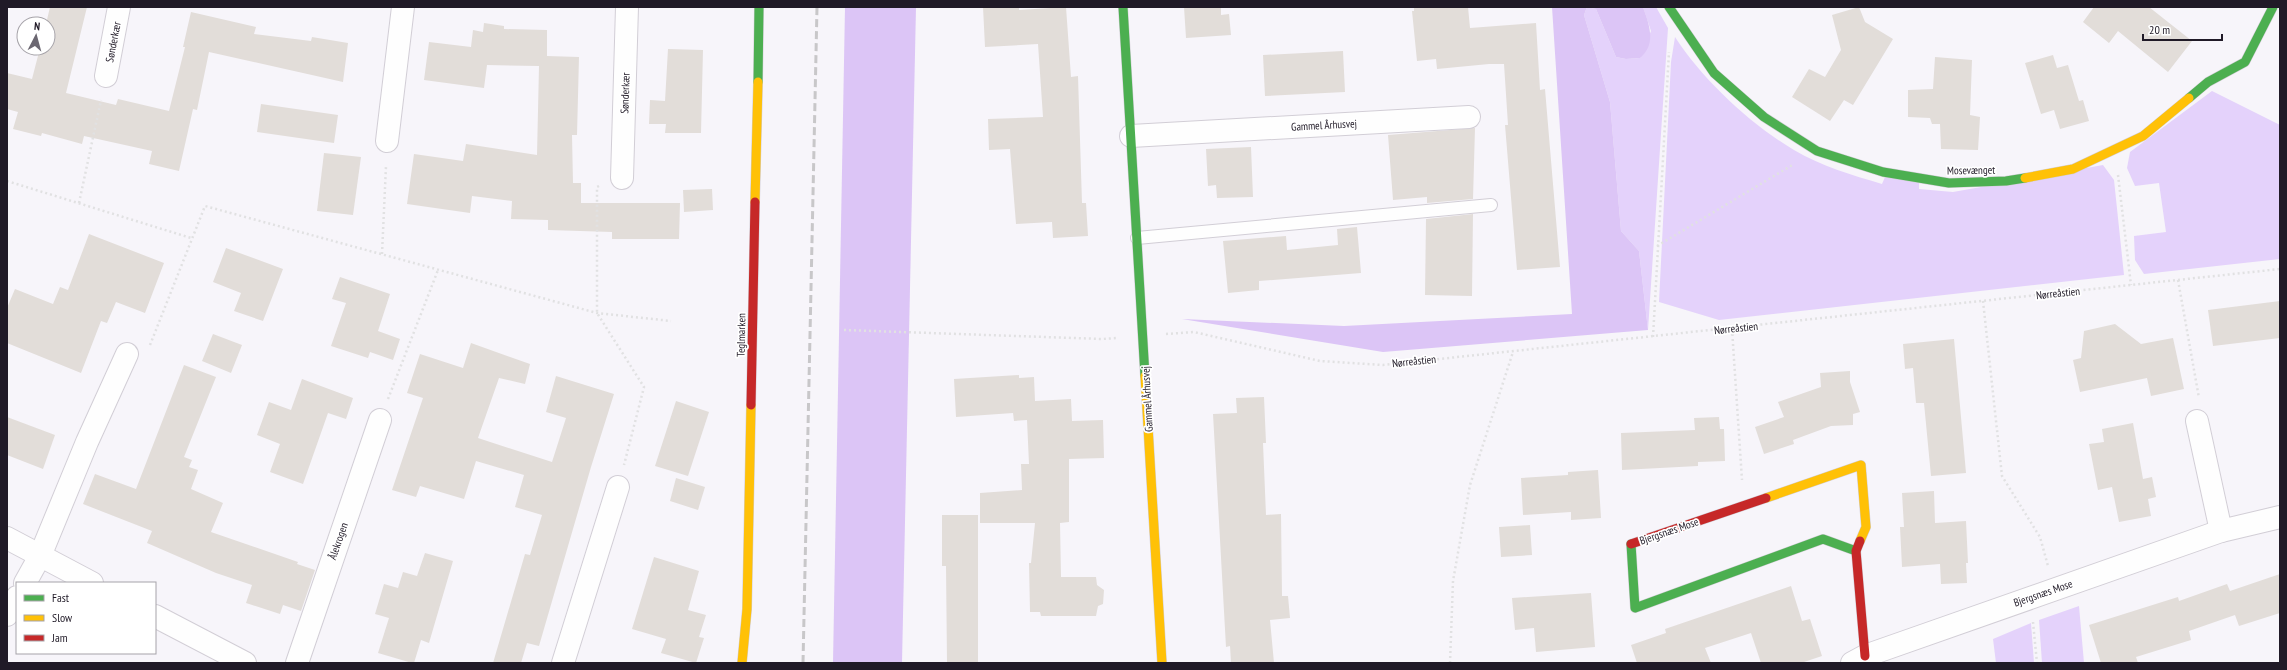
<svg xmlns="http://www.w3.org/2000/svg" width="2287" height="670" font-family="'PT Sans Narrow',sans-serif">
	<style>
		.green { fill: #e4d2fb }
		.forest { fill: #dcc5f6 }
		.building { fill: #e2ddd9 }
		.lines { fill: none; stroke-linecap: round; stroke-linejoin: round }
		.lane-casing { stroke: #d2ced6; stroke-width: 14 }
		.street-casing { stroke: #d2ced6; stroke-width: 24 }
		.fast-casing { stroke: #d2ced6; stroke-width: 10 }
		.slow-casing { stroke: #d2ced6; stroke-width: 10 }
		.jam-casing { stroke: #d2ced6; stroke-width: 10 }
		.path { stroke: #e1e1e2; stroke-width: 2.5; stroke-dasharray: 2 3; stroke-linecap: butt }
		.lane { stroke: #fefefe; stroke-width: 12 }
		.street { stroke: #fefefe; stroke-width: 22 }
		.fast { stroke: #4caf50; stroke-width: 9 }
		.slow { stroke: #ffc107; stroke-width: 9 }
		.jam { stroke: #c62828; stroke-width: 9 }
		.rail { stroke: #c8c7c9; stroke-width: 3; stroke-dasharray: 8 4; stroke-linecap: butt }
		.labels { text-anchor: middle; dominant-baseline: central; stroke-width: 3.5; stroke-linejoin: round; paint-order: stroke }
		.street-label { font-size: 11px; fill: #201a27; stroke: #fff }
	</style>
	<rect width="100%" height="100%" fill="#f7f5fa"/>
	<g class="green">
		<polygon points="1587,7 1596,9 1616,57 1626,59 1640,58 1651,31 1643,7 1656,7 1668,28 1648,330 1639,251 1621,231 1610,102 1584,15"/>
		<path d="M1675,37C1703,80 1750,124 1794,150C1821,166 1852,175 1882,184L1885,177L1919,182V189L1953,192L2103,165L2114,180L2124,275L1719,320L1659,302L1671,62Z"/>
		<polygon points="2212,91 2280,125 2280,259 2144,274 2135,260 2134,236 2166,232 2159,183 2135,186 2127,168 2130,152"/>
		<polygon points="2079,606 2084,663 2042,663 2039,620"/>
		<polygon points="2031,623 2034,663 1996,663 1993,639"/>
	</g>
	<g class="forest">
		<polygon points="845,7 916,7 902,663 833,663"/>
		<path d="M1552,7H1643C1649,24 1657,44 1640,58L1626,59L1616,57L1596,9L1587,7L1584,15L1610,102L1621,231L1639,251L1648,330L1383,352L1182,319L1344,326L1572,314Z"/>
	</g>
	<g class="building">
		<polygon points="50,7 87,7 66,93 116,105 118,99 169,111 185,47 183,47 191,12 256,27 254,34 311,41 312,37 348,43 343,82 209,52 197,110 193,109 179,171 149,164 152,151 84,136 82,144 42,133 41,136 13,129 18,112 7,109 7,73 32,79 40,48 48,48 48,24 46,24"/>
		<polygon points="983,7 1019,7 1019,10 1066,7 1071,77 1078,76 1082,203 1086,203 1088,236 1053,238 1052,222 1016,224 1010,149 989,150 988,119 1043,117 1038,44 985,47"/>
		<polygon points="1184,7 1221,7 1221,15 1229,14 1231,35 1186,38"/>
		<polygon points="1414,7 1468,7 1470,28 1536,23 1540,90 1545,89 1560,267 1517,270 1505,125 1508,125 1504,64 1489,64 1437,69 1436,59 1417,61 1412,11 1414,11"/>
		<polygon points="1859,7 1865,22 1893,39 1853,105 1844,100 1830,121 1792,97 1809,69 1825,77 1841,50 1832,15"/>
		<polygon points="2094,7 2149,7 2192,41 2168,72 2118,31 2109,43 2083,22"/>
		<polygon points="484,23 504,26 504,29 547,30 547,56 579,57 577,135 572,135 573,183 581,183 581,203 680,203 679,239 612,239 612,232 548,230 548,220 511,219 512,201 472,196 470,213 407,204 414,154 463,161 466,144 537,155 539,66 487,65 484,88 424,80 429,42 471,47 473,30 483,32"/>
		<polygon points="668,49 703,50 701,133 665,133 666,124 649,124 650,100 665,101"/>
		<polygon points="1343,51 1345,92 1265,96 1263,55"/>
		<polygon points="2053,55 2057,68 2068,65 2079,101 2083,100 2089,121 2060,129 2054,110 2041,114 2025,63"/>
		<polygon points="1935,57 1972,60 1970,115 1980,117 1978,150 1941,149 1940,124 1932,124 1930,118 1908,117 1908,90 1933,89"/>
		<polygon points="261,104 338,115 334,143 257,132"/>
		<polygon points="1475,128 1473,199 1427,203 1427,197 1393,200 1388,135"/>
		<polygon points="1251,147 1253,197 1217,198 1216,185 1208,186 1206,149"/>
		<polygon points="324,153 361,157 353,215 317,211"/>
		<polygon points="712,189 713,210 684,212 683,190"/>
		<polygon points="1473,214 1472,296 1425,295 1426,219"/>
		<polygon points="1357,227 1361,273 1259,281 1259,290 1228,293 1223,241 1286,236 1287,250 1338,245 1337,229"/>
		<polygon points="89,234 164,263 145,313 116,302 107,323 101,321 81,373 7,343 7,308 15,289 53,304 60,287 68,290"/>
		<polygon points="226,248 283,269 263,321 234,311 241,293 213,282"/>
		<polygon points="340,277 390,294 378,331 400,339 393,360 370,352 368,358 331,346 346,303 332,299"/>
		<polygon points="2280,301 2280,338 2213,346 2208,310"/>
		<polygon points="2115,324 2141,344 2173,338 2184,389 2151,396 2147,378 2080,392 2073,360 2081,358 2084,331"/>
		<polygon points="213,334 242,345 231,373 202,361"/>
		<polygon points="1954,339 1966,473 1931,476 1924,403 1916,403 1913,368 1905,369 1903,344"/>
		<polygon points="471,343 530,364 525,384 499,378 478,438 552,462 566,418 546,412 556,376 614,394 591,467 539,646 527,643 521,663 493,663 525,554 530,555 542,515 515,507 524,475 476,461 464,499 420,486 416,497 392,490 423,398 407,393 420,354 463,368"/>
		<polygon points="184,365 216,377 184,457 192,460 189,467 198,470 191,489 223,503 211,532 298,562 297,564 315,570 301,611 283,605 280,614 246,603 252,585 216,573 147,543 152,531 83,504 95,474 136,489"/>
		<polygon points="1850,371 1850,382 1860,412 1853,414 1853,425 1831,426 1793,440 1794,444 1764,454 1755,427 1784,417 1778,402 1821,387 1820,373"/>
		<polygon points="1019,375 1019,378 1034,377 1035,401 1071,399 1072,421 1103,420 1104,458 1069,459 1069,522 1060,523 1061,577 1096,577 1097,585 1104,590 1103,604 1098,606 1096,616 1041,616 1040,612 1030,612 1029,563 1031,563 1035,523 980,523 980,493 1022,490 1021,464 1029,464 1027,420 1014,421 1013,413 956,417 954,379"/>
		<polygon points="302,379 353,398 346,419 328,413 303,484 270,472 280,444 257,435 269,402 291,410"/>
		<polygon points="1264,397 1266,443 1263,443 1266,515 1281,514 1282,596 1288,596 1290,618 1270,620 1274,663 1231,663 1230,646 1226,647 1213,414 1237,413 1236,398"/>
		<polygon points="676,401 709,412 688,476 655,466"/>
		<polygon points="7,417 55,435 43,469 7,455"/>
		<polygon points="1719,417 1720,429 1724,429 1725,461 1698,462 1698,466 1622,470 1621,433 1695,430 1694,418"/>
		<polygon points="2133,423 2143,479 2152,477 2156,497 2148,499 2151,516 2119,522 2112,487 2098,490 2089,444 2104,442 2102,429"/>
		<polygon points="1598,470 1601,518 1571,520 1571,512 1523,515 1521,478 1568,475 1568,472"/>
		<polygon points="676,478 705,487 698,510 670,501"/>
		<polygon points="1934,491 1935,523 1966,521 1968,563 1966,563 1967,583 1941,584 1940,564 1902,567 1900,527 1904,527 1902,493"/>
		<polygon points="942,515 978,515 978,663 947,663 946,566 942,566"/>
		<polygon points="1530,525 1532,555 1501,557 1499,527"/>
		<polygon points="425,553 453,561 429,643 421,640 414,663 412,663 378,653 389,618 375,614 384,584 398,588 403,572 417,576"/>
		<polygon points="654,557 699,571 688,610 706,615 699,637 704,638 696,663 661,653 666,639 632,629"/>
		<polygon points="2280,574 2280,613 2239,626 2235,615 2189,631 2191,640 2136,657 2138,663 2101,663 2089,625 2178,597 2179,601 2227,584 2230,591"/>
		<polygon points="1791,586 1802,621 1810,619 1822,656 1801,663 1761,663 1751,633 1705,648 1711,663 1637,663 1631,645 1666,633 1665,629"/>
		<polygon points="1591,593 1595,647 1536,652 1534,628 1515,630 1512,598"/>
	</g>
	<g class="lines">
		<g class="lane-casing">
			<polyline id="lane" points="1137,238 1491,205"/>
		</g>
		<g class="street-casing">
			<g id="street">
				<polyline points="106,76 119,7"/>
				<polyline points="1131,136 1469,117"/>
				<polyline points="387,141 403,7"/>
				<polyline points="622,178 627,7"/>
				<polyline points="2197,421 2221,531"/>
				<polyline points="7,538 92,583"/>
				<polyline points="25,583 40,556 87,442 127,354"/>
				<polyline points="7,615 17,597"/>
				<polyline points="155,616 245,663"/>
				<polyline points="297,663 380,420"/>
				<polyline points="563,663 618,487"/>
				<polyline points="1852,663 1865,656 2221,531 2280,517"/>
			</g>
		</g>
		<g class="fast-casing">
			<g id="fast">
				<polyline points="1123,7 1145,376"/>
				<polyline points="1669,7 1714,73 1764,117 1817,151 1883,172 1949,183 2006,181 2025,178"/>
				<polyline points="758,82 759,7"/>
				<polyline points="2189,98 2208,82 2245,62 2273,7"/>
				<polyline points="1631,544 1635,608 1823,539 1856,551"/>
			</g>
		</g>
		<g class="slow-casing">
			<g id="slow">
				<polyline points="2025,178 2073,169 2143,136 2189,98"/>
				<polyline points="755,202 758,82"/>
				<polyline points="1145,376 1162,663"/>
				<polyline points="1766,498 1861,465 1866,527 1860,541"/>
				<polyline points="742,663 747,609 751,405"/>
			</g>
		</g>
		<g class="jam-casing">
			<g id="jam">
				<polyline points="751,405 755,202"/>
				<polyline points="1860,541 1856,551 1865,656"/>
				<polyline points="1631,544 1766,498"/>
			</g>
		</g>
		<g class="path">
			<polyline points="2118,175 2131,285"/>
			<polyline points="7,181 191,238"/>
			<polyline points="599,186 597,187 597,313 644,387 624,465"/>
			<polyline points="79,203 101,100"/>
			<polyline points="1657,246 1794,164"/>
			<polyline points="382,254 386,166"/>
			<polyline points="2178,280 2199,398"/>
			<polyline points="1983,301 2002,476 2040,537 2048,566"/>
			<polyline points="1732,329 1742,480"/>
			<polyline points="844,330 1102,339 1117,338"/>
			<polyline points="1166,334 1194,332 1320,361 1383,365 2280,269"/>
			<polyline points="1653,337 1669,52"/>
			<polyline points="150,345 205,206 597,313 671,321"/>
			<polyline points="388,399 438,270"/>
			<polyline points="2033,622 2037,663"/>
			<polyline points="1450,663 1453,581 1470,485 1513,352"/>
		</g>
		<use href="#lane" class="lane"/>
		<use href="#street" class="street"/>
		<use href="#fast" class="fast"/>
		<use href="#slow" class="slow"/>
		<use href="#jam" class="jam"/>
		<polyline class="rail" points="803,663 817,7"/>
	</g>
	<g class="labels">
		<g class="street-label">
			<text transform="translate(113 42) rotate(-79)">Sønderkær</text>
			<text transform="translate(625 93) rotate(-88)">Sønderkær</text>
			<text transform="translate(1324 125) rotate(-3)">Gammel Århusvej</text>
			<text transform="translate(1971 170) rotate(-1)">Mosevænget</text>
			<text transform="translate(2058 293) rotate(-6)">Nørreåstien</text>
			<text transform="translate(1736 328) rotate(-6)">Nørreåstien</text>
			<text transform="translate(741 335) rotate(-89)">Teglmarken</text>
			<text transform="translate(1414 361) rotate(-6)">Nørreåstien</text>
			<text transform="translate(1147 399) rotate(-93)">Gammel Århusvej</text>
			<text transform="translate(1669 531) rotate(-19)">Bjergsnæs Mose</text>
			<text transform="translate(338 541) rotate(-71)">Ålekrogen</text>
			<text transform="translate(2043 593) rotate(-19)">Bjergsnæs Mose</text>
		</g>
	</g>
	<rect width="2287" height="670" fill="none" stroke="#201a27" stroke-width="16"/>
	<rect x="16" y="582" width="140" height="72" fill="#ffffff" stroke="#a6a3a9"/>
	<rect x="24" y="595" width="20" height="6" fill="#4caf50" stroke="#a6a3a9"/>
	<text x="52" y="602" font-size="12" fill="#201a27">Fast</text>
	<rect x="24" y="615" width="20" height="6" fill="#ffc107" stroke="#a6a3a9"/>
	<text x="52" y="622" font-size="12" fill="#201a27">Slow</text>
	<rect x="24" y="635" width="20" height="6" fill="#c62828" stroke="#a6a3a9"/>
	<text x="52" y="642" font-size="12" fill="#201a27">Jam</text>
	<g transform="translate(36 36) rotate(6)"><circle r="19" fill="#ffffff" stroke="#a6a3a9"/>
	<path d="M0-3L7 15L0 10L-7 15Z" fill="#6b6771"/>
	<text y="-6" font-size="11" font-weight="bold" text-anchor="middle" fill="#201a27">N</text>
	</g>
	<path d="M2143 34v6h79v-6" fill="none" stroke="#201a27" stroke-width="2"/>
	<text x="2149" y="34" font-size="12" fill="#201a27" stroke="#ffffff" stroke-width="3" paint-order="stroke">20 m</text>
</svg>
